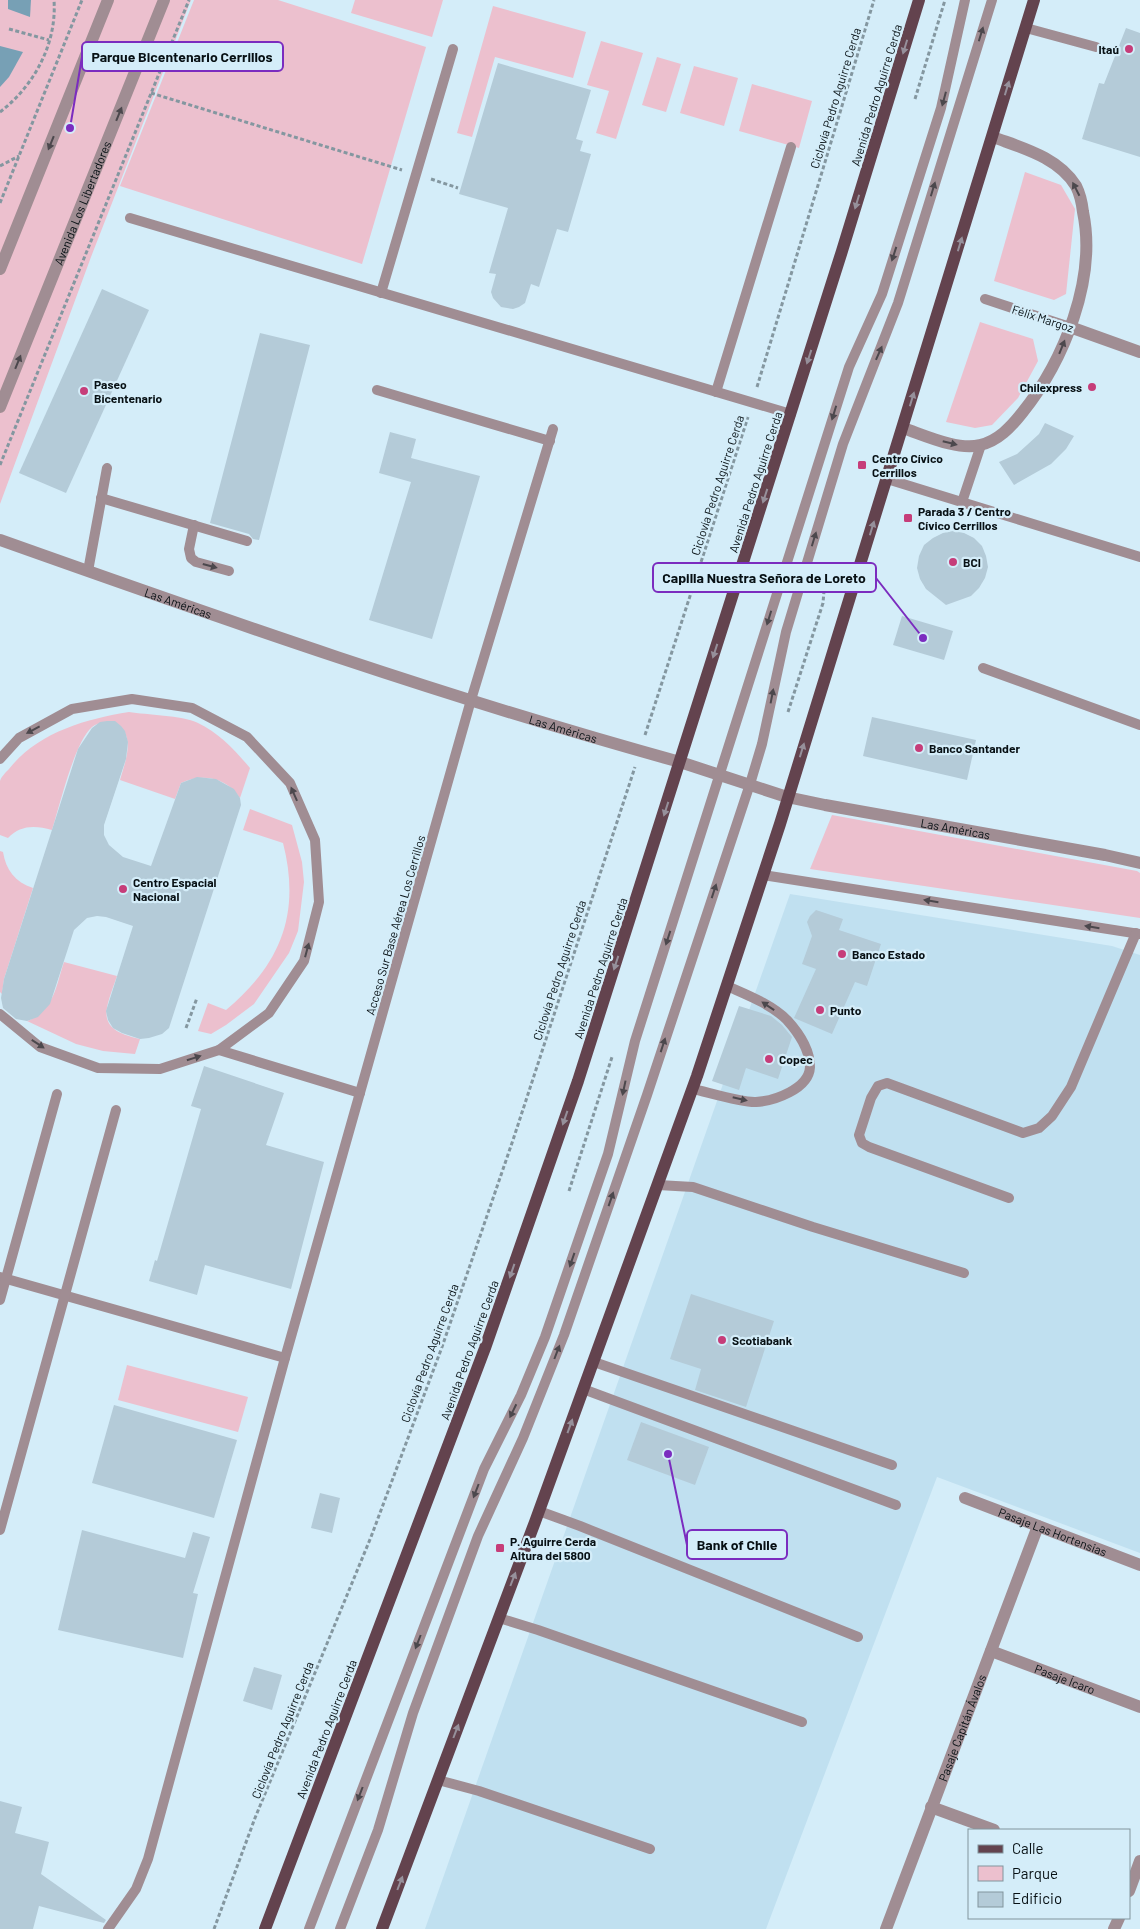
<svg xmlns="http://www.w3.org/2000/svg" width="1140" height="1929" font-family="Barlow,sans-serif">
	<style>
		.built { fill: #c0e0f0 }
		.green { fill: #ecc0ce }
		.water { fill: #77a0b5 }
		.building { fill: #b4cbd8 }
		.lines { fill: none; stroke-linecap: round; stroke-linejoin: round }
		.path { stroke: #8497a0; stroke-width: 3; stroke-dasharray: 4 2.5; stroke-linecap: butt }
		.service { stroke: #a08d93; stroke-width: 10 }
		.minor { stroke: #a08d93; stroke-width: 12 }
		.tertiary { stroke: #a08d93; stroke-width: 12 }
		.primary { stroke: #63434e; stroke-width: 12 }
		.oneway { fill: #4c484d }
		.oneway2 { fill: #96909b }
		.poi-dot { fill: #c63d79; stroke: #d4edf9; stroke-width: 2 }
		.labels { text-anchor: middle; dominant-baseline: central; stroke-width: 4.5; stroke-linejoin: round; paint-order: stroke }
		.poi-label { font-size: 12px; font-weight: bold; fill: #071014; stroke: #d4edf9; text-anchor: start }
		.street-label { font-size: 12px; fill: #071014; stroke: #d4edf9 }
		.leader { fill: none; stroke: #7b2cbf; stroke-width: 2 }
		.callout-dot { fill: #7b2cbf; stroke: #d4edf9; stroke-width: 2 }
		.callout { fill: #d4edf9; stroke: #7b2cbf; stroke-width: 2 }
		.callout-label { font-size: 14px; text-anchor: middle; font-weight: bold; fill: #071014 }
	</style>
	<rect width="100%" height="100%" fill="#d4edf9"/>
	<polygon class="built" points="790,894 1112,946 1140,955 1140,1553 937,1477 766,1929 425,1929"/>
	<g class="green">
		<polygon points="0,0 191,0 91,257 0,504"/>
		<polygon points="194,0 278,0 426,47 362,264 120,186"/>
		<polygon points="355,0 443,0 432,37 351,13"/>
		<polygon points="493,6 586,32 573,78 495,57 472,137 457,133"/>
		<polygon points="601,41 643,53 616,139 596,133 609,91 587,85"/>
		<polygon points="657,57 681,64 666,112 642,105"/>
		<polygon points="694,66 738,78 724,126 680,113"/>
		<polygon points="752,84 812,101 799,148 739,131"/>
		<polygon points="1025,172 1061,185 1075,209 1066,294 1054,300 994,281"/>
		<polygon points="980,322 1033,339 1038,361 1018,398 992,425 975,428 946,422"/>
		<path d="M129,712C147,715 181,715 198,723C219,733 235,750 250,768L240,798C226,777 202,773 181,783L175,799L120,780C126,759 136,736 115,722C106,722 99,722 92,727C74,743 60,805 52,830C35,825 20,825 8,838L0,835C0,821 0,793 0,781C1,777 6,772 9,769C37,733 85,719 129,712Z"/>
		<path d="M250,809L292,825L302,862L304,882L298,931L289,953L254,1004L226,1025L211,1034L198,1031L208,1003L226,1010C281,964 301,913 283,843L243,830Z"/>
		<polygon points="832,815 1137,871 1140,873 1140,918 810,869"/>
		<path d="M0,851L3,852C6,870 15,882 33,888L4,979L2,994L0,992Z"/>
		<path d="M64,962L117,976C105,1011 94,1029 140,1039L135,1054L103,1051L76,1044L27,1021C54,1011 56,986 64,962Z"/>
		<polygon points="127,1365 248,1397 238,1432 118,1400"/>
	</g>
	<g class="water">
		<polygon points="8,0 31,0 30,17 8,9"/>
		<polygon points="0,46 23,52 9,77 0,87"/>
	</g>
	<g class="building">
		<polygon points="1126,28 1140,33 1140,157 1082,139 1099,83 1104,84"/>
		<polygon points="498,63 591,90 576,139 583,141 580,151 591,154 568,232 557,229 539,287 531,284 525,303 519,307 513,309 501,307 493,298 491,292 496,274 489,273 508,208 459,194"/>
		<polygon points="102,289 149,310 66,493 19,473"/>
		<polygon points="260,333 310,345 259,540 253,539 249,534 210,523"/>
		<polygon points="1045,423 1074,436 1066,449 1051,464 1014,485 999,462 1017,454 1027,445 1039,434"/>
		<polygon points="390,432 416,439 411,458 480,476 432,639 369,620 411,482 379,473"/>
		<polygon points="953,531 964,533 974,538 982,546 986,556 988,567 985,578 979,588 971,596 946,605 926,589 920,579 917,568 919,556 924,545 933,538 943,533"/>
		<polygon points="902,616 953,631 944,660 893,645"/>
		<polygon points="872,717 976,740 967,780 863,756"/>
		<polygon points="107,721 115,721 121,726 125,731 128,742 126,759 104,825 104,835 109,845 123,857 151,866 181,783 197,777 216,779 234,789 240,798 241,805 169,1028 162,1034 149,1038 140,1039 122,1033 113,1028 108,1020 106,1011 133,926 106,917 97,916 87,918 74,930 50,1004 38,1017 27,1021 16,1019 3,1008 1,998 4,979 78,749 92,728 100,722"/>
		<polygon points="816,910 843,919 839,930 881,944 867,986 855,982 832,1034 794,1018 816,969 802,964 812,936 807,922 810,916"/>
		<polygon points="739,1006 771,1016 782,1025 792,1037 778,1079 746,1068 739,1090 712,1081"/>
		<polygon points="204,1066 284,1093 266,1145 324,1162 291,1289 205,1265 197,1295 149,1281 155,1260 157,1261 201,1109 191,1106"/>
		<polygon points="691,1294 774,1321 746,1407 695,1390 701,1369 670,1359"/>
		<polygon points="114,1405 237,1440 214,1518 92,1483"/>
		<polygon points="641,1422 709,1447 695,1485 627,1460"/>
		<polygon points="320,1493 340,1498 332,1533 311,1528"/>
		<polygon points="82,1530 185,1558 193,1532 210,1537 193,1593 198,1594 183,1658 58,1630"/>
		<polygon points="254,1667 282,1675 272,1710 243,1701"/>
		<polygon points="0,1801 22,1807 15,1833 49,1842 41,1874 106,1920 104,1923 39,1906 33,1929 0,1929"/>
	</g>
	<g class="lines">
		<g class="path">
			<polyline points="9,29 49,40"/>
			<polyline points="151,93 402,170"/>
			<polyline points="915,99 945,0"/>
			<path d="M0,112C34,86 57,44 54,0"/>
			<polyline points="0,166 19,156"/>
			<polyline points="431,179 458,188"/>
			<polyline points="0,203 82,0"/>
			<polyline points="757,387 874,0"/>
			<polyline points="0,465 189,0"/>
			<polyline points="788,712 823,603 824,591"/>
			<polyline points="645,735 748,417"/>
			<polyline points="186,1028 197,998"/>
			<polyline points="569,1191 612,1057"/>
			<polyline points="214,1929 255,1818 371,1537 442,1347 513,1140 635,767"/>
		</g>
		<g class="service">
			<polyline points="1026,28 1096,47"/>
			<polyline points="130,218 791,414"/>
			<polyline points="381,293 453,49"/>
			<polyline points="985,299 1070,327"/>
			<polyline points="377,390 550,441"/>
			<polyline points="716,392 791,147"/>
			<polyline points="887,479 1140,557"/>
			<polyline points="101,498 247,541"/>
			<polyline points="962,502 981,445"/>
			<polyline points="194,525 189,549 191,558 196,562 229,571"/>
			<polyline points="88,571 107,468"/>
			<polyline points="983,668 1140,725"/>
			<polyline points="0,759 19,738 72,709 132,699 192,708 247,737 290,783 315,840 319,902 304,961 269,1013 219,1050 160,1069 98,1068 40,1047 0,1014"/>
			<polyline points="763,875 1140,934"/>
			<polyline points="219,1050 360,1093"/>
			<path d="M693,1089C707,1092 743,1103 756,1102C774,1101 809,1089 810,1067C810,1050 798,1032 787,1020C771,1004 747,995 727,986"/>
			<polyline points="658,1185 693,1187 813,1227 964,1273"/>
			<polyline points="1009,1198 869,1147 862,1143 859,1135 871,1098 878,1086 887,1083 1023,1133 1039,1128 1052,1116 1071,1087 1136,933"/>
			<polyline points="0,1277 285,1358"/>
			<polyline points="0,1300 57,1094"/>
			<polyline points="594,1362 892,1465"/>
			<polyline points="583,1389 896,1505"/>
			<polyline points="539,1511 580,1526 858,1637"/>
			<polyline points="0,1530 116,1110"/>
			<polyline points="499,1618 538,1630 802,1722"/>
			<polyline points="438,1780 479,1791 650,1849"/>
			<polyline points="108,1929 136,1889 148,1859 285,1358 471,700 553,429"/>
			<polyline points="309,1929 484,1469 521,1395 545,1337 608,1154 635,1041 849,367 882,294 941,108 965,0"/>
			<polyline points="340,1929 378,1830 413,1713 478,1536 523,1438 564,1335 647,1095 750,784 762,744 786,632 843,444 898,303 992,0"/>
		</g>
		<g class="minor">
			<polyline points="0,269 108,0"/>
			<polyline points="1070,327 1140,352"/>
			<path id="s1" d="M0,407L164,0"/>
			<path d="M903,428C924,435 958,451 980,445C998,441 1011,427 1022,413C1064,361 1097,279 1083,212C1082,203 1080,194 1076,186C1058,157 1022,148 993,137"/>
			<path id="s2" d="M0,540C225,620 450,699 680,762"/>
			<path id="s3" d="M965,1498L1140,1565"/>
			<path id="s4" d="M991,1651L1140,1707"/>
			<polyline points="931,1807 994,1830"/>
			<polyline points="1129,1891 1140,1861"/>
			<path id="s5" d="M886,1929L1038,1526"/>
			<polyline points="1114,1929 1119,1918"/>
		</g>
		<path class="tertiary" id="s6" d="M680,762L787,797L825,805L1105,855L1140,863"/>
		<g class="primary">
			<polyline points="265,1929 485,1348 578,1081 842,251 919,0"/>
			<polyline points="382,1929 535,1522 697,1076 780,824 1034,0"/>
		</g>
	</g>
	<defs><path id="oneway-solid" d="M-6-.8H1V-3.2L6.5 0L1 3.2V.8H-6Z" transform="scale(1.25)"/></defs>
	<g class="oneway">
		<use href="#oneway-solid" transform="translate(981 34) rotate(-73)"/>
		<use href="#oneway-solid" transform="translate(944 99) rotate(105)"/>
		<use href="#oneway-solid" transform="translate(119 114) rotate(-68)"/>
		<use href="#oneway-solid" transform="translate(51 143) rotate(112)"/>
		<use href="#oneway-solid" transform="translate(933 189) rotate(-73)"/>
		<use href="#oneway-solid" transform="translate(1076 189) rotate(-117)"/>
		<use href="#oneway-solid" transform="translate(894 254) rotate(108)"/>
		<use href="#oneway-solid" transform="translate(1062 347) rotate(-68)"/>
		<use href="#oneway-solid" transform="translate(879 353) rotate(-66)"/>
		<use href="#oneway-solid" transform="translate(18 362) rotate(-68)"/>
		<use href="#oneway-solid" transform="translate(834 413) rotate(107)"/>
		<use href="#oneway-solid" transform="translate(950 443) rotate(14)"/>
		<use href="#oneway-solid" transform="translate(814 539) rotate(-73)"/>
		<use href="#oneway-solid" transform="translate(210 566) rotate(15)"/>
		<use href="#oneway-solid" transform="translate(769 618) rotate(107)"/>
		<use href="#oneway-solid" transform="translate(772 696) rotate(-79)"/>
		<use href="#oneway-solid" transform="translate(33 730) rotate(152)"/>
		<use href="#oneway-solid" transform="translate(294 794) rotate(-114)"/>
		<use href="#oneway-solid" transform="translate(714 891) rotate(-72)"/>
		<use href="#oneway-solid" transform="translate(931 901) rotate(-171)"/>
		<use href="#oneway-solid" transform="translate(1092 927) rotate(-171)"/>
		<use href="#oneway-solid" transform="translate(668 938) rotate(108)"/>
		<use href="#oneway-solid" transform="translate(307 950) rotate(-75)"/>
		<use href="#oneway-solid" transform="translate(768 1006) rotate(-146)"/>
		<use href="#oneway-solid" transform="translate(38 1044) rotate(33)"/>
		<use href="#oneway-solid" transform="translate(663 1045) rotate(-72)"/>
		<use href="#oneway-solid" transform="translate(194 1058) rotate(-18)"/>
		<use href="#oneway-solid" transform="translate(624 1088) rotate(102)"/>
		<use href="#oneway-solid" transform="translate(740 1099) rotate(13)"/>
		<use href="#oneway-solid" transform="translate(611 1199) rotate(-71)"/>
		<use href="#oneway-solid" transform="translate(572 1260) rotate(109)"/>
		<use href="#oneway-solid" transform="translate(557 1352) rotate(-69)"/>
		<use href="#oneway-solid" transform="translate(513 1411) rotate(116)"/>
		<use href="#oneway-solid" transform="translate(476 1491) rotate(111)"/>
		<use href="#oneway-solid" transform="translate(418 1642) rotate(111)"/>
		<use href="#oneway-solid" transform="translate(360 1794) rotate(111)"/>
	</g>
	<g class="oneway2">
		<use href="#oneway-solid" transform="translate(905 47) rotate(107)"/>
		<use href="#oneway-solid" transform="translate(1007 88) rotate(-73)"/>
		<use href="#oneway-solid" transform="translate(857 202) rotate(107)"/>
		<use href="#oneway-solid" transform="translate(960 244) rotate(-73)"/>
		<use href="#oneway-solid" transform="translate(809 357) rotate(108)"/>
		<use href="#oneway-solid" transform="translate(912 399) rotate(-73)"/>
		<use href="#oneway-solid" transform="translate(765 496) rotate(108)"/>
		<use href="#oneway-solid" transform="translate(872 528) rotate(-73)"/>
		<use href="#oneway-solid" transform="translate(715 651) rotate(108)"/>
		<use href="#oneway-solid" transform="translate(802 750) rotate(-73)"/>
		<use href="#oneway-solid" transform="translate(666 809) rotate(108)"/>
		<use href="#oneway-solid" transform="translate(616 963) rotate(108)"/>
		<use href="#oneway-solid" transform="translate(565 1118) rotate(109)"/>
		<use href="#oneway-solid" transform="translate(512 1271) rotate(109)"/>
		<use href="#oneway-solid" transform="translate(570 1426) rotate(-70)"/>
		<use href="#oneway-solid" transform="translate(513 1579) rotate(-69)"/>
		<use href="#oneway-solid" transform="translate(456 1731) rotate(-69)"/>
		<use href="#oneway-solid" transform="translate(400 1883) rotate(-69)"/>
	</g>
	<g class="poi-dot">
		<circle cx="1129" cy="49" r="5"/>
		<circle cx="1092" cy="387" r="5"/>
		<circle cx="84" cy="391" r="5"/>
		<rect x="857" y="460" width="10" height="10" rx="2.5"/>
		<rect x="903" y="513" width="10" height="10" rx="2.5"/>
		<circle cx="953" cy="562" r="5"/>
		<circle cx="919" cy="748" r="5"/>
		<circle cx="123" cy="889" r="5"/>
		<circle cx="842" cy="954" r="5"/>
		<circle cx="820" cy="1010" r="5"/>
		<circle cx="769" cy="1059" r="5"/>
		<circle cx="722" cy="1340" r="5"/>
		<rect x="495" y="1543" width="10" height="10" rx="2.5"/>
	</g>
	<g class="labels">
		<g class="poi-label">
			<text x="1119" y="49" text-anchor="end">Itaú</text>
			<text x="94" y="384">Paseo<tspan x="94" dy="14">Bicentenario</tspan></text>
			<text x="1082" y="387" text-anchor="end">Chilexpress</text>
			<text x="872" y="458">Centro Cívico<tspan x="872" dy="14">Cerrillos</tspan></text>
			<text x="918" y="511">Parada 3 / Centro<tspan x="918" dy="14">Cívico Cerrillos</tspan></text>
			<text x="963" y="562">BCI</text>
			<text x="929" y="748">Banco Santander</text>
			<text x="133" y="882">Centro Espacial<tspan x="133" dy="14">Nacional</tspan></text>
			<text x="852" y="954">Banco Estado</text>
			<text x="830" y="1010">Punto</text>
			<text x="779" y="1059">Copec</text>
			<text x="732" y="1340">Scotiabank</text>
			<text x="510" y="1541">P. Aguirre Cerda<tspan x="510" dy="14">Altura del 5800</tspan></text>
		</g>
		<g class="street-label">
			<text transform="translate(876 95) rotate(-73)">Avenida Pedro Aguirre Cerda</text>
			<text transform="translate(835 98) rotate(-73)">Ciclovía Pedro Aguirre Cerda</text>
			<text stroke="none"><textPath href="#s1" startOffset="220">Avenida Los Libertadores</textPath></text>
			<text transform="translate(1043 318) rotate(18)">Félix Margoz</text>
			<text transform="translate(755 482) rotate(-72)">Avenida Pedro Aguirre Cerda</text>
			<text transform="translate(717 485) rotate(-72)">Ciclovía Pedro Aguirre Cerda</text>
			<text stroke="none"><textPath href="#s2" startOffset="189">Las Américas</textPath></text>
			<text stroke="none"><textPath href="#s2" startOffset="594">Las Américas</textPath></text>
			<text stroke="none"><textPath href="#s6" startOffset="284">Las Américas</textPath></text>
			<text transform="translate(395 925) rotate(-74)">Acceso Sur Base Aérea Los Cerrillos</text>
			<text transform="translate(600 968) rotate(-72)">Avenida Pedro Aguirre Cerda</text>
			<text transform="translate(559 970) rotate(-72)">Ciclovía Pedro Aguirre Cerda</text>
			<text transform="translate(469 1350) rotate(-70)">Avenida Pedro Aguirre Cerda</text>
			<text transform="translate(429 1353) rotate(-70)">Ciclovía Pedro Aguirre Cerda</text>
			<text stroke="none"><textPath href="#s3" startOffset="94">Pasaje Las Hortensias</textPath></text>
			<text stroke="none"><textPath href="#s4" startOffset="79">Pasaje Ícaro</textPath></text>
			<text stroke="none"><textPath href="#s5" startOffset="215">Pasaje Capitán Ávalos</textPath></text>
			<text transform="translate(326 1729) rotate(-69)">Avenida Pedro Aguirre Cerda</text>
			<text transform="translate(282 1730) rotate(-68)">Ciclovía Pedro Aguirre Cerda</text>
		</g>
	</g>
	<path class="leader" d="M70 128L82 57M923 638L876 578M668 1454L687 1545"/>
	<g class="callout-dot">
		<circle cx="70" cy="128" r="5"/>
		<circle cx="923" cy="638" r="5"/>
		<circle cx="668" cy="1454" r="5"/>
	</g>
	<g class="callout">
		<rect x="82" y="42" width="201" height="29" rx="5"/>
		<rect x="653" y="563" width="223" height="29" rx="5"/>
		<rect x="687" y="1530" width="100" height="29" rx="5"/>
	</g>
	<g class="callout-label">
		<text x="182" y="62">Parque Bicentenario Cerrillos</text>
		<text x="764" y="583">Capilla Nuestra Señora de Loreto</text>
		<text x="737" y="1550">Bank of Chile</text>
	</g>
	<rect x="968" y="1829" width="162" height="90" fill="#d4edf9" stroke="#82959d"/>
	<rect x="978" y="1845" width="25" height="8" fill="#63434e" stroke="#82959d"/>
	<text x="1012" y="1854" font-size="15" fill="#071014">Calle</text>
	<rect x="978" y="1866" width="25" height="15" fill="#ecc0ce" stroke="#82959d"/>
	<text x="1012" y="1879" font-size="15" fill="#071014">Parque</text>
	<rect x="978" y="1892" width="25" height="15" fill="#b4cbd8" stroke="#82959d"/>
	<text x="1012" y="1904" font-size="15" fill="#071014">Edificio</text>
</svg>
